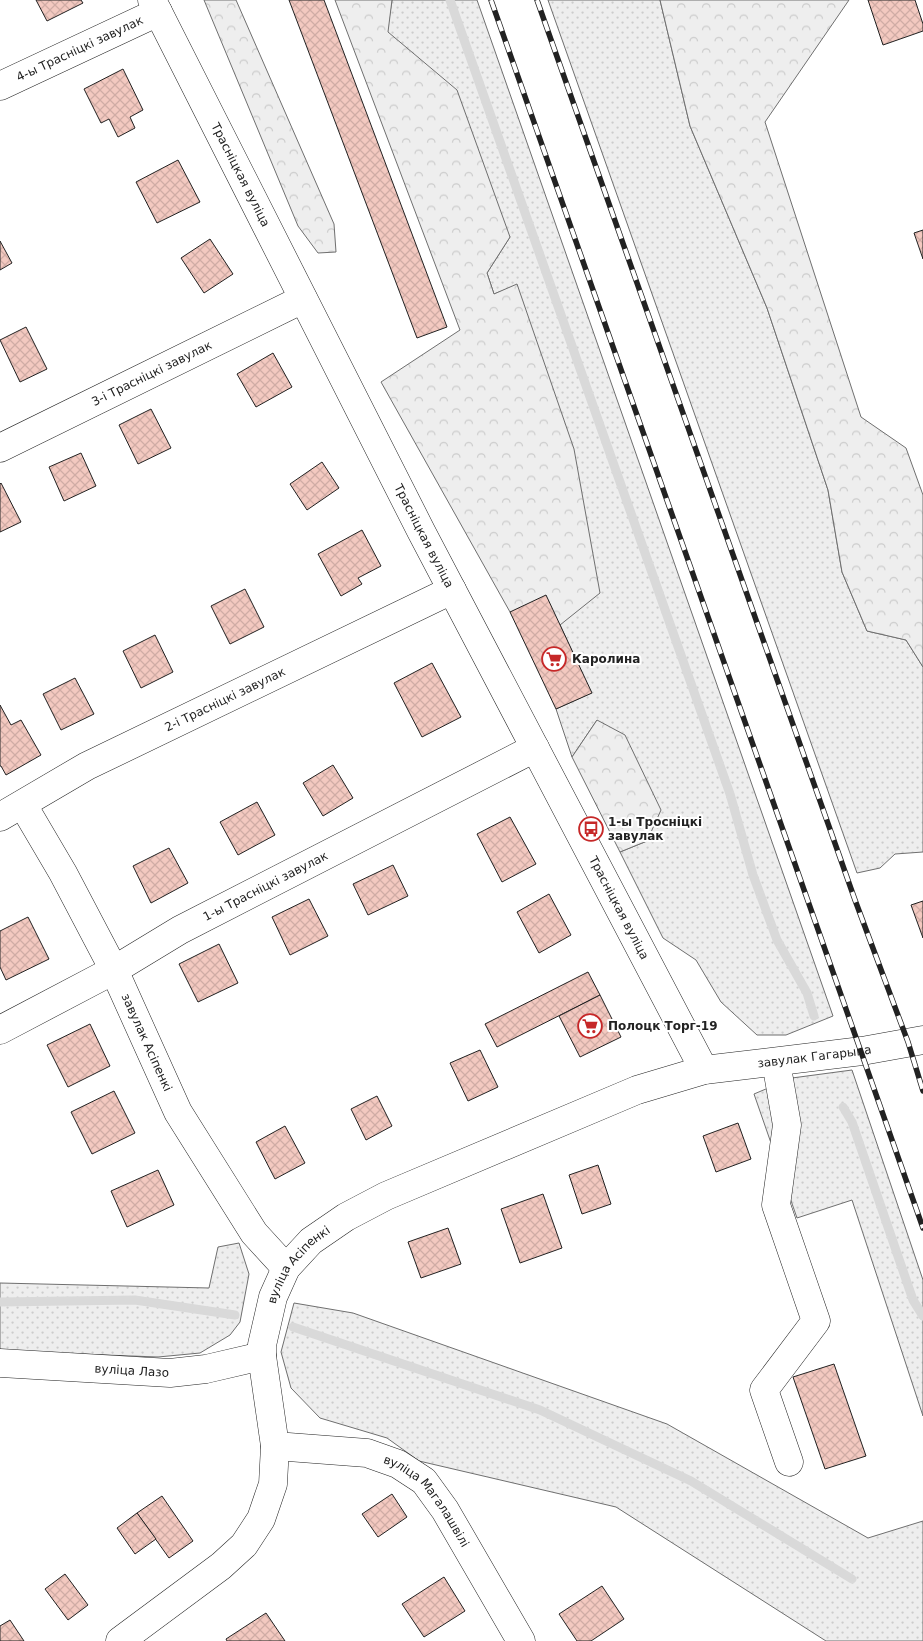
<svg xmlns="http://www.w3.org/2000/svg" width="923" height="1641" font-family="'DejaVu Sans',sans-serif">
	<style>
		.grass { fill: url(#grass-dots); stroke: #6f6f6f }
		.forest { fill: url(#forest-crowns); stroke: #6f6f6f }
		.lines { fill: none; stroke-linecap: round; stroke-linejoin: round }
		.stream { stroke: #d9d9d9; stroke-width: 9 }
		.building { fill: url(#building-cross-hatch); stroke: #222 }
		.minor-casing { stroke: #222; stroke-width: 29 }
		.minor { stroke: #fff; stroke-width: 28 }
		.rail-casing { stroke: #222; stroke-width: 5.5 }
		.rail { stroke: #fff; stroke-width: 4; stroke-dasharray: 11; stroke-linecap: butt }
		.labels { text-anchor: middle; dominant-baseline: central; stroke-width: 4; stroke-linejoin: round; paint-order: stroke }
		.street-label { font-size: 12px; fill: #222; stroke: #fff }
		.poi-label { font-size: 12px; font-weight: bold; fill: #222; stroke: #fff; text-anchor: start }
	</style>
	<defs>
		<pattern id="grass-dots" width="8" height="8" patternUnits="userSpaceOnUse" patternTransform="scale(1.25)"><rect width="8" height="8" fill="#eee"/><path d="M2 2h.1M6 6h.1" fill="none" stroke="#ccc" stroke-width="1.8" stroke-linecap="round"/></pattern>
		<pattern id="forest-crowns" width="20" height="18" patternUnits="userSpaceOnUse" patternTransform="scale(1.25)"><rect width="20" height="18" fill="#eee"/><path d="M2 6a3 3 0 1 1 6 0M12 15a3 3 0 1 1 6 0" fill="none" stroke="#ccc"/></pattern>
		<pattern id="building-cross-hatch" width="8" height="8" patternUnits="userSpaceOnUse" patternTransform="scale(1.25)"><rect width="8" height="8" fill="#f3c9c0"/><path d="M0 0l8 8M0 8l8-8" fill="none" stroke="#d0aca5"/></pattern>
	</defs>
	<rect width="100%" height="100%" fill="#fff"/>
	<g class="grass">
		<polygon points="392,0 477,0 833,1016 786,1035 757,1035 721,1002 696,960 663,938 620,852 647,841 597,720 572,757 556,709 591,693 560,625 517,285 494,294 487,273 510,237 387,32"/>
		<polygon points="548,0 660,0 690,126 767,308 828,490 842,572 867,631 906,640 923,667 923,852 895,854 880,868 857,873"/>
		<polygon points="852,1070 923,1280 923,1416 852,1200 797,1218 754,1094 792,1078"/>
		<polygon points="239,1243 249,1274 240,1322 230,1335 200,1353 158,1357 0,1351 0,1283 209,1288 218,1247"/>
		<polygon points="294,1303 353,1313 667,1424 868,1538 923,1521 923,1641 826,1641 616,1507 419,1461 387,1438 320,1418 291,1388 281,1352"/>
	</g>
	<g class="forest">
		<polygon points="204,0 236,0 334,224 336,252 318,253 298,226"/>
		<polygon points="335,0 392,0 388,32 457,90 510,237 487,273 494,294 517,284 574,449 600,593 560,625 510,612 381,382 460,330"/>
		<polygon points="660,0 849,0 765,122 861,417 906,448 923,495 923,667 906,640 867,631 842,572 828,490 767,308 690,126"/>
		<polygon points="597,720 625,735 661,810 647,841 620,852 572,757"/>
	</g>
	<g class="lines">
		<g class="stream">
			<polyline points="450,0 730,794 753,875 777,940 807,993 814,1016"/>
			<polyline points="843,1107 852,1122 913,1300 923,1316"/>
			<polyline points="0,1302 135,1300 235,1315"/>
			<polyline points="293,1327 540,1410 691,1481 852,1579"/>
		</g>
	</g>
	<g class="building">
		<polygon points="36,0 81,0 83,3 47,21"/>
		<polygon points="289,0 324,0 447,327 417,338"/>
		<polygon points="868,0 915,0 923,24 923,31 883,45"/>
		<polygon points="123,69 143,110 130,117 135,128 118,137 109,119 101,123 84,89"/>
		<polygon points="178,160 200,202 157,223 136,182"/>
		<polygon points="923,230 923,259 914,233"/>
		<polygon points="210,239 233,274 204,293 181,258"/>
		<polygon points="0,241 12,263 0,270"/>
		<polygon points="26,327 47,369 20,382 0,340"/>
		<polygon points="273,353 292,387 256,407 237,374"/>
		<polygon points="151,409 171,448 138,464 119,425"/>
		<polygon points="81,453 96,486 64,501 49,467"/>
		<polygon points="322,462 339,488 307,510 290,484"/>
		<polygon points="1,483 21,522 0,532 0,484"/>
		<polygon points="362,530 381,566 358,578 362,584 341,596 318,554"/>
		<polygon points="245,589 264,627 230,644 211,606"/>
		<polygon points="546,595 592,693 556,709 510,612"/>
		<polygon points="155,635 173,672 141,688 123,651"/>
		<polygon points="432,663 461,717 422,737 394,683"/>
		<polygon points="75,678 94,714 61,730 43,694"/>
		<polygon points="0,705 11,725 21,720 41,755 6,775 1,766 0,766"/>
		<polygon points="333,765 353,798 323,816 303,783"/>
		<polygon points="257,802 275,835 238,855 220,822"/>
		<polygon points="510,817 536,864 502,882 477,834"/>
		<polygon points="169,848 188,883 151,903 133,866"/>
		<polygon points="393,865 408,896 368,915 353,884"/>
		<polygon points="549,894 571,935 539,953 517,912"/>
		<polygon points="309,899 328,936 290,955 272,917"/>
		<polygon points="923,901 923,938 911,905"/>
		<polygon points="28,917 49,959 6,980 0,967 0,931"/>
		<polygon points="219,944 238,983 198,1002 179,964"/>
		<polygon points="588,972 600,995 497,1047 485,1024"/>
		<polygon points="600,995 621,1037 580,1057 559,1016"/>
		<polygon points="90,1024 110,1066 68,1087 47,1045"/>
		<polygon points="480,1050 498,1087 468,1101 450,1063"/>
		<polygon points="114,1091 135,1133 92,1154 71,1112"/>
		<polygon points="377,1096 392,1126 366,1140 351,1109"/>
		<polygon points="738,1123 751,1159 716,1172 703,1136"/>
		<polygon points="285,1126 305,1163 275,1179 256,1142"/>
		<polygon points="598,1165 611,1204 582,1214 569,1175"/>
		<polygon points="158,1170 174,1205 127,1227 111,1191"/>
		<polygon points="543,1194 562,1248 520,1263 501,1209"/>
		<polygon points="448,1228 461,1264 421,1278 408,1242"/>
		<polygon points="834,1364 866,1456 825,1469 793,1377"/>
		<polygon points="392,1494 407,1517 378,1537 362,1514"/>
		<polygon points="162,1496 193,1541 169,1558 137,1513"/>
		<polygon points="137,1513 156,1539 135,1554 117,1528"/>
		<polygon points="65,1574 88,1605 68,1620 45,1589"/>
		<polygon points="444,1577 465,1611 424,1637 402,1604"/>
		<polygon points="602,1586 624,1619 591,1641 577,1641 559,1614"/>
		<polygon points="266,1613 285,1641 227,1641 226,1639"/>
		<polygon points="10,1620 24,1641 0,1641 0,1626"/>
	</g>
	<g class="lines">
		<g class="minor-casing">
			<g id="minor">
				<path id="s1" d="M152,0L421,531L704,1070"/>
				<path id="s2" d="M0,86L158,12"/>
				<path id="s3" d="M0,448L303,299"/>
				<path id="s4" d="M23,805L63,873L114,970L178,1112L254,1233L286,1268"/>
				<path id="s5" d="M0,817L87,766L452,590"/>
				<path id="s6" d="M0,1030L114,970L180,930L535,748"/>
				<polyline points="776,1062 787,1125 776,1205 816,1321 764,1390 789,1462"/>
				<path id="s7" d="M0,1363L170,1373L206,1369L262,1356"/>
				<path id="s8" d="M275,1446L367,1453L398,1464L424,1481L445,1510L521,1641"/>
				<path id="s9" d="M120,1641L221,1566L244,1545L261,1519L273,1484L275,1446L262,1356V1345L273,1297L286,1268L311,1241L346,1217L386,1196L637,1090L704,1070L862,1051L923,1040"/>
			</g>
		</g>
		<use href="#minor" class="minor"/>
		<g class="rail-casing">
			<g id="rail">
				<polyline points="491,0 923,1228"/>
				<polyline points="537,0 855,900 908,1042 923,1091"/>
			</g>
		</g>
		<use href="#rail" class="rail"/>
	</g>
	<defs>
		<g id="supermarket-ring" transform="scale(1.25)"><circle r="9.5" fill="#fff" stroke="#c62828" stroke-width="1.5"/><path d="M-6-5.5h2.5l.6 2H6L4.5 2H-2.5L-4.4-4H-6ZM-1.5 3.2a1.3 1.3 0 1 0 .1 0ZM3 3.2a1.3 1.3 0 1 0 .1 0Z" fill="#c62828"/></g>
		<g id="bus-ring" transform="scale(1.25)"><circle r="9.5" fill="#fff" stroke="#c62828" stroke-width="1.5"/><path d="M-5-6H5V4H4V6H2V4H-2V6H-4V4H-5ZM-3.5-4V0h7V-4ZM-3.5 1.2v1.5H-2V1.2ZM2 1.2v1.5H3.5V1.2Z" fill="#c62828"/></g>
	</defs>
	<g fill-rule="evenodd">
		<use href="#supermarket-ring" x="554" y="659"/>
		<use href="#bus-ring" x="591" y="829"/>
		<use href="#supermarket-ring" x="590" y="1026"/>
	</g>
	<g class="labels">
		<g class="street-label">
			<text stroke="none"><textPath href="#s2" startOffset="88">4-ы Трасніцкі завулак</textPath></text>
			<text stroke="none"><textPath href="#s1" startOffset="196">Трасніцкая вуліца</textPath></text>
			<text stroke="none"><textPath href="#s3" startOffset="169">3-і Трасніцкі завулак</textPath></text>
			<text stroke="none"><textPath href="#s1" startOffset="601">Трасніцкая вуліца</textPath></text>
			<text stroke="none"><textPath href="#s5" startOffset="254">2-і Трасніцкі завулак</textPath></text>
			<text stroke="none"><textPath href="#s6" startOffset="302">1-ы Трасніцкі завулак</textPath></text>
			<text stroke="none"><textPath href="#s1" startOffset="1021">Трасніцкая вуліца</textPath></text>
			<text stroke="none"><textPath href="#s4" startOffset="268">завулак Асіпенкі</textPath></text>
			<text stroke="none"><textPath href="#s9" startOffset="1024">завулак Гагарына</textPath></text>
			<text stroke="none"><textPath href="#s9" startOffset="456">вуліца Асіпенкі</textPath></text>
			<text stroke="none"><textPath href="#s7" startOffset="132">вуліца Лазо</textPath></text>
			<text stroke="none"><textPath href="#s8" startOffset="172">вуліца Магалашвілі</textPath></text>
		</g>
		<g class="poi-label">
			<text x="572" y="659">Каролина</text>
			<text x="608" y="822">1-ы Тросніцкі<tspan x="608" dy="14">завулак</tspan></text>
			<text x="608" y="1026">Полоцк Торг-19</text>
		</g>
	</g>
</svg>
